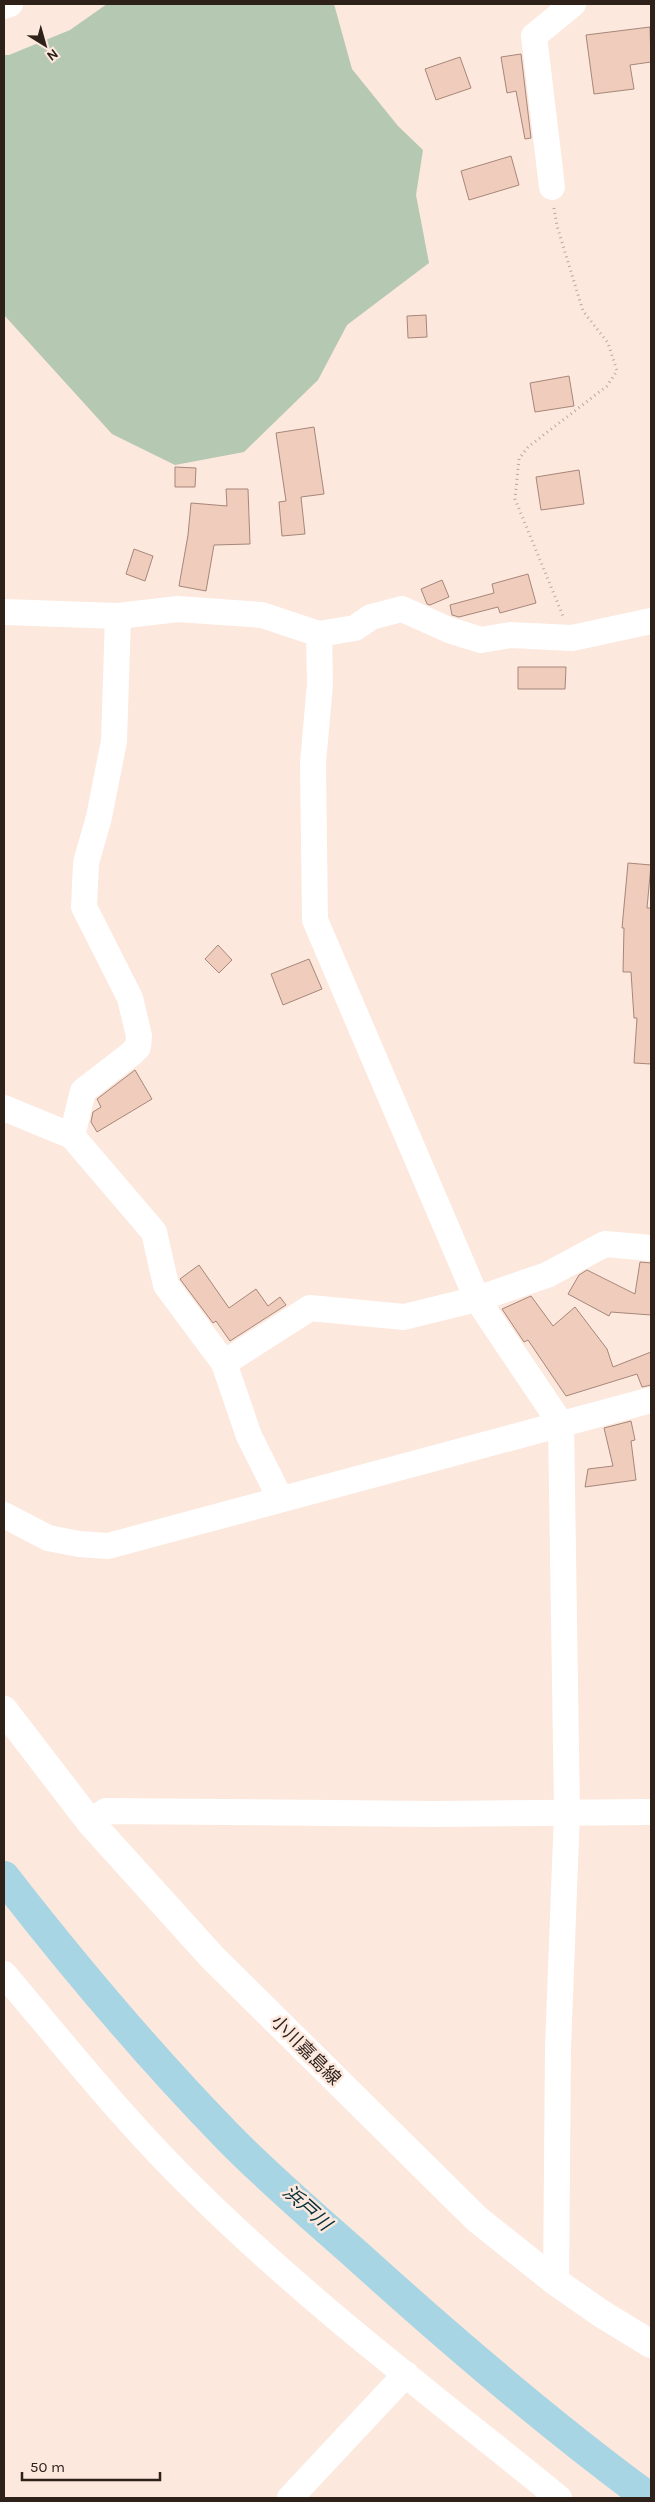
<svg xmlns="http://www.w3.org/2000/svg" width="655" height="2502" font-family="Karla,'Noto Sans JP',sans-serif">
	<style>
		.green { fill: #b5c8b2 }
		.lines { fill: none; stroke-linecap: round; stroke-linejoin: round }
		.river { stroke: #a8d5e4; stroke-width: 32 }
		.building { fill: #efccbc; stroke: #a78779 }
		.path { stroke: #baa89f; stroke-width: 3; stroke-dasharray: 1 4; stroke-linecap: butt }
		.minor { stroke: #fff; stroke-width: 26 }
		.major { stroke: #fff; stroke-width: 28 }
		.labels { text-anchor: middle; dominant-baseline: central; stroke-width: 5; stroke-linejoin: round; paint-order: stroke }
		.street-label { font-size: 18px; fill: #2d211a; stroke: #fce8dd }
		.water-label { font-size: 19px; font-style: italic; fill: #05303b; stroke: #fce8dd }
	</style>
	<rect width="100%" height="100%" fill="#fce8dd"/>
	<polygon class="green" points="107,4 334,4 352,69 398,126 423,150 416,195 429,263 347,325 318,380 244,452 175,465 112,434 4,315 4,55 9,55 70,30"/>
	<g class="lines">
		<path class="river" d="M4,1877C74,1967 148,2055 228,2137C270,2180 316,2219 361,2259C454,2343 548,2424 649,2498"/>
	</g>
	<g class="building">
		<polygon points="650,27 651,62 630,65 634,89 594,94 586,35"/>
		<polygon points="521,54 531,138 525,139 516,91 507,93 501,57"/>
		<polygon points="460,57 471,88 436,100 425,69"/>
		<polygon points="511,156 519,185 469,200 461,171"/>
		<polygon points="426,315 427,337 408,338 407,316"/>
		<polygon points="569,376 574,406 535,412 530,383"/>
		<polygon points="314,427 324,494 301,497 305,534 282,536 279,502 286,501 276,433"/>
		<polygon points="175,467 196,468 195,487 175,487"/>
		<polygon points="579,470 584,504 541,510 536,477"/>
		<polygon points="226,489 248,489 250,544 214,545 206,591 179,586 188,535 191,503 227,506"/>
		<polygon points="134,549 153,556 145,581 126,574"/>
		<polygon points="528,574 536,603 500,613 498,607 459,617 452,615 450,605 494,593 492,584"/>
		<polygon points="442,580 449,597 430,605 427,604 421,589"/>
		<polygon points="518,667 566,667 565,689 518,689"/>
		<polygon points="628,863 651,865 647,908 651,908 651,1064 634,1063 637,1018 634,1018 631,972 623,972 624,928 622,928"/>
		<polygon points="218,945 232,960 219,973 205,959"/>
		<polygon points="309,959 322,989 283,1005 271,974"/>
		<polygon points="135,1070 152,1099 97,1132 91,1122 93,1112 101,1107 97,1099"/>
		<polygon points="640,1262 651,1263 651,1315 611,1312 609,1316 568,1294 579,1275 587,1270 635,1294"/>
		<polygon points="199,1265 229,1308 256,1289 268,1306 280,1297 286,1305 230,1341 216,1321 213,1323 180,1279"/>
		<polygon points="531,1296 553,1326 575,1307 607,1349 613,1367 651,1352 651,1385 642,1387 637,1374 566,1396 528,1340 524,1342 502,1309"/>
		<polygon points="631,1421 635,1440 631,1441 636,1480 585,1487 588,1469 613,1466 604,1428"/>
	</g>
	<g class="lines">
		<polyline class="path" points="554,208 557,226 583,311 608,343 617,371 607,386 528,447 519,459 515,499 563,616"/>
		<g class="minor">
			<polyline points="4,6 10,4"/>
			<polyline points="552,187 534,36 573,4"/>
			<polyline points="4,612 118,616 178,609 262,615 319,634 355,628 371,617 402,609 449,630 481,640 510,635 572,638 651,621"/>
			<polyline points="319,634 320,684 313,763 315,920 477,1299 561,1424 567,1812 558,2048 556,2282"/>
			<polyline points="4,1108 72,1136 154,1232 166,1285 224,1363 249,1436 280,1498"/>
			<polyline points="72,1136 83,1091 131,1054 138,1047 139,1036 130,998 84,907 86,863 99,817 114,741 118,616"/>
			<polyline points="224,1363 310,1308 404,1317 477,1299 547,1275 605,1244 651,1248"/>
			<polyline points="4,1515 48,1538 79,1544 108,1546 651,1400"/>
			<polyline points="90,1822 106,1811 434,1814 651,1812"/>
			<path d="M4,1974C66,2047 126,2123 195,2190C308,2302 436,2398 559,2498"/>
			<polyline points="290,2498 406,2374"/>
		</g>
		<polyline class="major" points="4,1710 90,1822 212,1957 477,2219 556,2282 602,2314 651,2344"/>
	</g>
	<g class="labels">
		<g class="street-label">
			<text transform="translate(306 2050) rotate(45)">小川嘉島線</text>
		</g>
		<g class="water-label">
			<text transform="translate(307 2208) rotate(42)">浜戸川</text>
		</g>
	</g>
	<rect width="655" height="2502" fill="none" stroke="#2d211a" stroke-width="10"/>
	<g transform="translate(45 45) rotate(143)" stroke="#fce8dd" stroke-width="4" paint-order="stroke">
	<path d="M0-4L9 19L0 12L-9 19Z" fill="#2d211a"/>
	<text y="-8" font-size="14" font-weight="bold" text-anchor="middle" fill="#2d211a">N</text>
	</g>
	<path d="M22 2472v8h138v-8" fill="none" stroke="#2d211a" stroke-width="2.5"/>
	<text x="30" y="2472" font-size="15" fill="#2d211a" stroke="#fce8dd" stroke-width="4" paint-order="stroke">50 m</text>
</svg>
